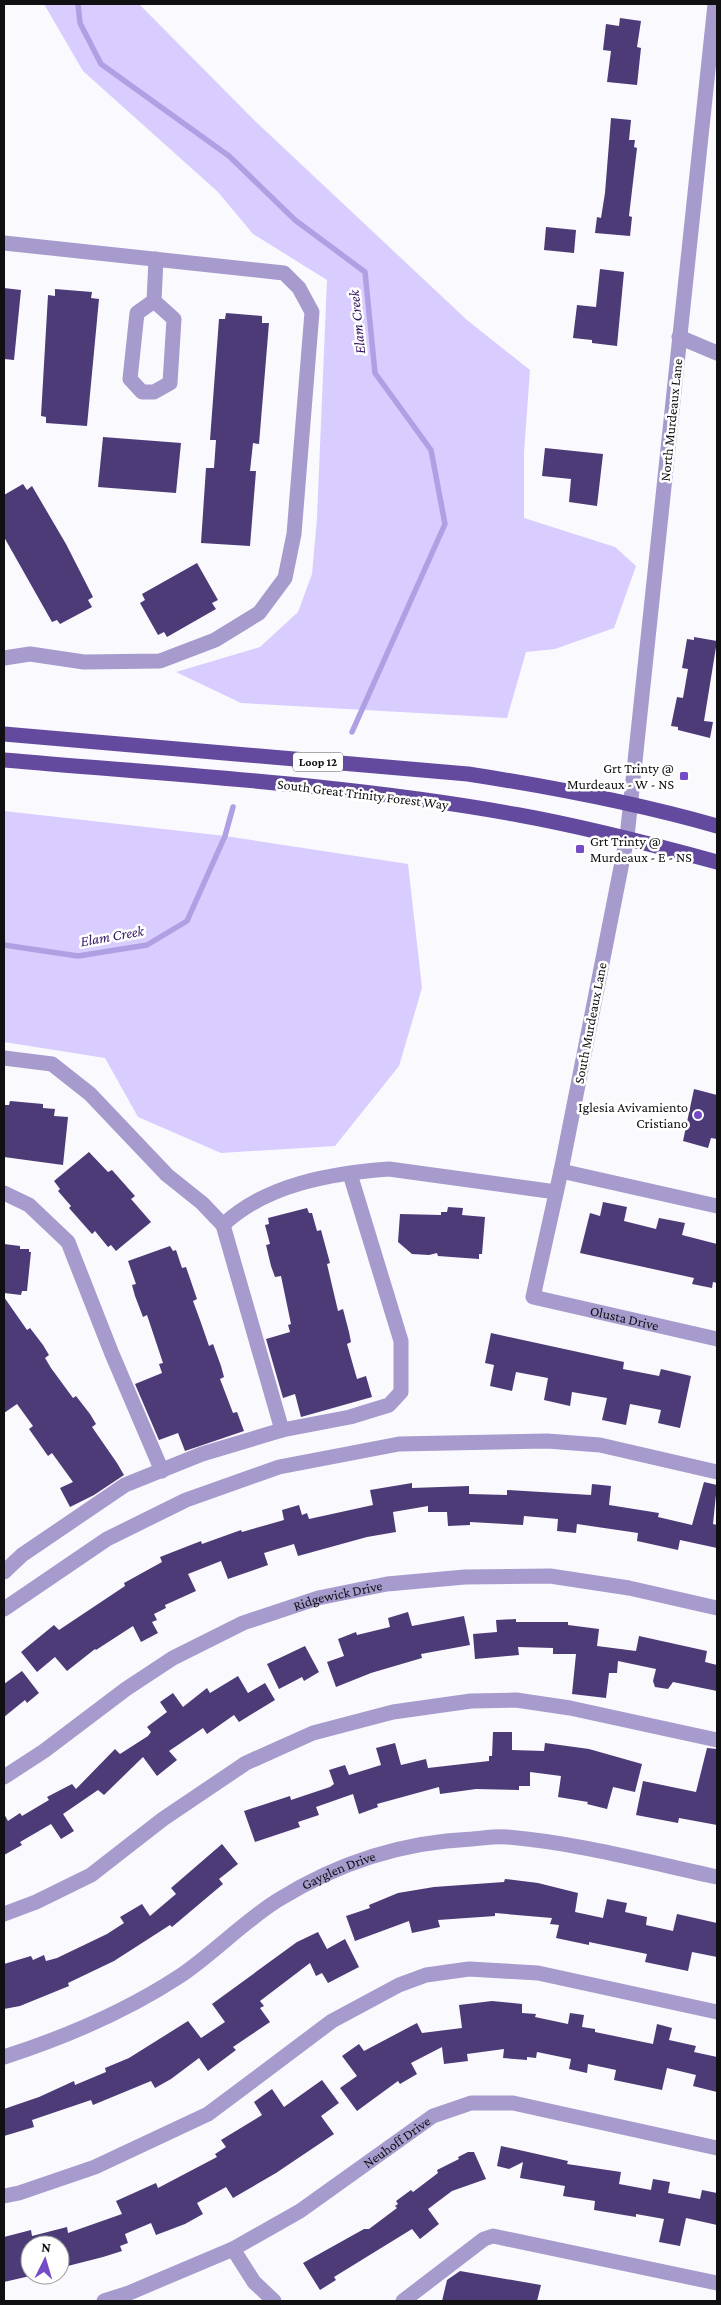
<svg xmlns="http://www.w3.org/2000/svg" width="721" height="2305" font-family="'Crimson Pro',serif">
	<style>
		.green { fill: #d8cdfe }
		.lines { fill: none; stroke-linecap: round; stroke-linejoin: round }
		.stream { stroke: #af9fe3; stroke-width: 5.5 }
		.building { fill: #4c3b76 }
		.minor { stroke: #a69bcc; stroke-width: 15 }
		.major { stroke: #644a9f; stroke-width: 15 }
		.poi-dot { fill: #754cc5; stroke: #fff; stroke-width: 2 }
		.labels { text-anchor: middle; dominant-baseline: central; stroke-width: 5; stroke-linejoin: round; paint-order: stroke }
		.shield { fill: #fff; stroke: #585758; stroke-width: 1 }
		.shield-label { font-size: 12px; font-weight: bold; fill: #100f11 }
		.street-label { font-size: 14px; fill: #100f11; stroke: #fff }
		.poi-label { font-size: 14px; fill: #100f11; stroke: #fff; text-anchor: end }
		.water-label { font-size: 15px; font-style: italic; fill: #361866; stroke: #fff }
	</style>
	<rect width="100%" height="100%" fill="#faf9fe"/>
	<g class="green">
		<polygon points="44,4 139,4 255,121 467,320 530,370 524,452 524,518 615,547 636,566 614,628 555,649 526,652 507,718 241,703 176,672 260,647 298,612 312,574 317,518 327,280 253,234 218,192 83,71"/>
		<polygon points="4,811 225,836 408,864 422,988 399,1066 335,1146 221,1153 138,1117 105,1058 4,1042"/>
	</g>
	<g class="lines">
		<g class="stream">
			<polyline points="78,4 80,23 101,64 229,156 295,220 365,272 375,373 431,450 445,524 352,732"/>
			<polyline points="4,945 78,956 147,945 187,921 225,836 233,807"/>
		</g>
	</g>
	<g class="building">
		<polygon points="620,18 641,21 637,47 641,48 637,85 607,82 611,51 603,50 606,24 619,26"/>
		<polygon points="611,118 631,120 629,140 635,140 634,147 637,148 629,216 632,217 630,236 595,233 597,217 601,218 605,193"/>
		<polygon points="546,227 576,230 574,253 544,250"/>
		<polygon points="600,269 624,272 617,346 592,343 592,340 573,338 577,305 596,307"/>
		<polygon points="4,288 21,290 14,360 4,359"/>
		<polygon points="55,289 92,292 91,298 99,299 87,426 46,423 46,417 41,416 48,295 55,296"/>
		<polygon points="226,313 262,316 262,323 269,323 259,444 253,443 250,471 256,471 250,546 201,543 206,468 214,468 216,440 210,440 219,319 225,319"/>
		<polygon points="103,437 181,443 176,493 98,487"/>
		<polygon points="545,448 603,454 597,506 569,502 571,479 542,476"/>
		<polygon points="23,484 27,490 32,486 66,544 93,597 88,600 92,607 60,624 57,620 52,622 4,537 4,495"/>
		<polygon points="197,563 218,600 212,603 216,609 167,637 164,632 158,635 140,603 145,600 142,594"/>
		<polygon points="694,637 717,641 704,721 713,722 710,738 678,730 678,727 671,726 677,697 683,698 688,669 682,668 687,639 694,640"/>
		<polygon points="694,1089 717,1095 717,1139 711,1138 708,1148 683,1141"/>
		<polygon points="10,1101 43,1104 43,1108 55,1109 54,1116 68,1117 63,1165 4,1157 4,1105 9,1105"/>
		<polygon points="89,1152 108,1172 112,1170 135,1196 131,1199 151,1222 116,1251 111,1245 108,1247 95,1231 92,1234 69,1208 71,1206 58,1191 60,1189 54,1181"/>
		<polygon points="603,1202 627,1207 624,1221 656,1229 659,1218 685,1223 682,1235 717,1244 717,1283 713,1282 712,1288 692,1284 694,1278 580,1253 590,1213 600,1216"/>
		<polygon points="448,1207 463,1208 462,1215 485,1217 482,1254 479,1254 479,1259 438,1256 437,1253 429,1255 412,1254 398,1242 400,1214 441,1215 441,1212 447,1212"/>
		<polygon points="307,1208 309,1213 312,1213 317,1231 321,1230 330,1263 327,1264 338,1311 343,1309 349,1332 351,1342 347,1344 357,1379 366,1376 372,1397 301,1417 295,1394 283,1398 266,1339 290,1332 288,1325 291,1324 281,1276 275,1277 271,1266 266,1245 270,1244 265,1225 269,1224 268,1218"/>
		<polygon points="4,1244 20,1246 20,1249 29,1249 29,1252 31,1252 27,1291 22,1291 21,1295 4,1293"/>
		<polygon points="170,1246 173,1251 176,1250 182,1268 186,1267 197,1299 193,1301 200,1320 209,1346 213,1344 221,1366 224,1377 220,1379 233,1413 237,1412 244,1431 185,1451 178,1433 159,1440 135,1384 162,1373 159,1364 163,1363 147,1315 143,1317 135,1296 132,1285 136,1284 128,1261"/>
		<polygon points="4,1297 27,1330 30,1328 43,1345 49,1355 45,1358 51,1368 73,1398 76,1396 90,1414 96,1424 92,1427 117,1463 124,1475 94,1495 70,1507 60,1488 73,1482 52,1453 48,1456 29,1429 33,1426 17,1404 4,1413"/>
		<polygon points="491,1333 624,1362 623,1369 659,1376 661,1369 691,1376 680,1428 658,1423 661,1410 630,1404 626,1425 602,1420 607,1398 572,1392 570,1406 544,1400 548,1378 516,1372 512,1391 490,1386 494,1365 485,1363"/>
		<polygon points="704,1482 717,1485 713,1524 717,1525 717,1548 680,1540 678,1550 637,1541 638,1533 577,1524 576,1533 557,1531 558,1519 524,1516 523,1525 470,1522 470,1525 448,1526 447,1512 428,1512 428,1506 393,1512 396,1532 367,1537 298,1556 294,1544 264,1553 268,1565 228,1579 221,1561 188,1574 196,1591 165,1605 166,1608 154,1614 157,1620 152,1622 158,1633 141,1642 133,1626 96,1650 95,1649 67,1671 55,1657 37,1672 21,1652 54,1625 59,1630 125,1586 124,1583 162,1562 160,1557 201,1541 202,1544 241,1530 242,1532 284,1520 282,1510 299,1505 302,1515 307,1513 309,1519 373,1505 370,1490 412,1483 412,1488 469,1486 469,1494 507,1495 507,1490 591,1495 592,1484 611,1486 609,1505 659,1513 658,1517 692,1525"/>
		<polygon points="408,1612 412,1626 464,1616 470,1645 421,1654 422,1658 371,1673 336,1687 327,1662 344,1656 338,1639 356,1632 357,1635 390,1627 388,1618"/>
		<polygon points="516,1619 516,1622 568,1622 568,1625 599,1629 597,1646 636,1651 639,1636 707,1651 705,1662 717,1665 717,1691 673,1682 668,1689 655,1687 653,1681 656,1669 618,1661 617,1673 609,1673 606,1698 572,1694 576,1654 553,1654 553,1648 518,1647 519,1655 475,1659 473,1634 497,1632 496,1620"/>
		<polygon points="305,1646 319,1672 304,1681 302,1677 279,1689 267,1664"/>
		<polygon points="22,1671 39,1693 27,1703 25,1700 4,1717 4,1684"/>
		<polygon points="238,1676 248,1693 265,1683 275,1700 239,1722 234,1715 207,1734 203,1728 169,1751 177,1760 157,1776 143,1757 104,1795 98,1790 63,1814 74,1831 61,1839 51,1824 20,1842 22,1845 4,1855 4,1814 8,1821 20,1813 22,1816 49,1800 47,1797 72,1784 76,1789 115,1749 120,1754 148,1736 151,1732 147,1727 167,1712 160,1702 173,1693 183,1707 207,1688 210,1693"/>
		<polygon points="493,1732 512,1732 512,1750 544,1751 545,1743 589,1749 642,1764 635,1792 613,1787 607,1809 587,1804 588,1802 558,1797 561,1776 530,1772 530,1786 519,1786 519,1790 476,1789 440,1794 439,1787 377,1804 378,1807 359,1814 353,1794 316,1807 319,1815 298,1822 300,1827 255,1842 244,1811 290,1796 291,1800 330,1787 334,1784 329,1770 345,1765 349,1775 381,1765 376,1748 395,1743 401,1765 426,1759 428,1768 489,1761 489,1756 492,1756"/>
		<polygon points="707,1748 717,1749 717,1825 679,1818 678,1823 636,1815 643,1781 696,1792"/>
		<polygon points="222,1844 238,1864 219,1879 223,1884 172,1927 170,1925 114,1961 68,1983 69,1986 20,2006 4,2009 4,1964 31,1956 33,1960 44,1955 46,1961 57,1958 107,1934 124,1923 120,1917 142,1904 150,1916 176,1894 171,1888"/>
		<polygon points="505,1879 538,1883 578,1893 575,1912 603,1918 607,1899 627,1903 625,1912 647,1917 646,1925 673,1931 677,1914 717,1923 717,1957 692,1952 688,1971 645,1962 647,1954 589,1942 589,1945 556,1938 559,1925 550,1924 552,1918 495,1913 495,1916 438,1920 440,1927 412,1933 409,1921 355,1941 346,1916 370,1908 369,1905 398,1893 434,1887 504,1882"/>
		<polygon points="318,1932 327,1949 345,1939 359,1967 328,1983 322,1973 316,1976 310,1963 260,2001 264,2006 260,2008 270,2022 233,2047 236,2050 208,2071 199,2058 171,2079 155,2088 151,2081 93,2105 91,2100 32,2120 34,2127 4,2136 4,2109 39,2097 74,2081 75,2085 106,2072 105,2068 129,2058 188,2021 201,2038 225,2022 212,2004 297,1942"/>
		<polygon points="492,2001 522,2004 522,2013 536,2014 535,2017 568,2024 570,2013 584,2015 582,2027 595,2029 595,2032 653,2044 657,2024 672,2028 669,2040 696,2046 694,2052 717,2057 717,2092 693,2086 696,2075 667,2068 662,2090 614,2080 616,2070 588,2064 587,2073 569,2069 571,2059 537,2052 536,2058 527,2057 527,2060 503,2058 504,2049 467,2054 468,2061 444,2064 442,2047 411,2063 417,2074 400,2084 398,2081 357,2111 340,2088 357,2076 342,2056 359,2044 364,2051 417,2023 422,2033 462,2028 459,2005"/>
		<polygon points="322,2080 339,2103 321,2116 334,2134 276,2173 233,2198 226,2187 197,2203 203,2214 185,2224 156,2235 151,2223 125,2234 128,2243 120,2246 122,2251 103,2257 60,2268 60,2245 30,2245 30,2276 4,2282 4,2237 31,2230 32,2236 67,2227 68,2233 122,2214 116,2201 156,2183 158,2188 217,2157 215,2154 226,2147 221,2140 262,2115 254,2102 272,2089 284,2107"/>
		<polygon points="501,2146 568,2161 567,2164 621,2172 619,2184 651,2190 653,2179 670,2182 668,2193 700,2199 702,2190 717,2193 717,2225 686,2218 680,2246 659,2242 664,2219 636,2214 636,2217 594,2210 595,2201 563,2196 565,2186 520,2178 523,2162 509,2169 497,2166"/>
		<polygon points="468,2152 474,2152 486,2179 452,2191 428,2209 439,2224 420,2239 412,2229 334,2277 336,2280 320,2290 303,2263 364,2229 369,2229 397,2208 395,2206 398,2204 396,2201 411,2190 413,2192 438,2173 437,2170 459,2159 458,2157"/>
		<polygon points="460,2271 541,2285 537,2301 442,2301 447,2280"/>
	</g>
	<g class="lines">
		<g class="minor">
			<path id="s1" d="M715,4L627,837L561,1171L533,1297L717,1339"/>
			<polyline points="4,243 284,273 299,288 312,312 294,534 285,578 259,613 215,640 160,661 84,662 30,654 4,658"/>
			<polyline points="154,301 174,319 170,383 154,392 142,392 130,379 137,313 154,301 156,259"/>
			<polyline points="679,337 717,353"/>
			<polyline points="4,1058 52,1064 90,1094 167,1175 202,1203 223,1225 282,1430"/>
			<polyline points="561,1171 717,1206"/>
			<polyline points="4,1193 29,1205 68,1242 112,1354 162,1471"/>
			<path d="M223,1225C266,1184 333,1173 389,1169L556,1192"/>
			<polyline points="4,1572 22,1555 125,1485 202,1454 282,1430 350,1417 389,1405 401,1392 401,1341 350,1174"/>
			<polyline points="4,1609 107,1539 186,1500 279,1467 399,1444 547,1441 600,1445 717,1472"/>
			<path id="s2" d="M4,1777L44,1751L126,1689L173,1658L243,1623L318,1598L387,1584L465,1577L550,1576L629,1588L717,1608"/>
			<polyline points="4,1914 36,1902 91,1875 163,1819 246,1763 313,1733 393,1712 471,1701 516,1700 570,1708 717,1740"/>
			<path id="s3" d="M4,2057C66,2037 125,2012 180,1976C214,1953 243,1922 278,1900C339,1862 402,1842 472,1839C484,1838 496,1836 507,1837C578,1843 648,1862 717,1877"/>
			<polyline points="4,2196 19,2193 95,2167 208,2114 332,2021 399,1985 426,1975 469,1969 538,1973 717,2012"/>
			<polyline points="233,2249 254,2282 274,2301"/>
			<path id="s4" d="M104,2301L129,2293L233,2249L300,2211L433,2116L471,2103H513L717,2148"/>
			<polyline points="403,2301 484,2239 493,2236 717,2283"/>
		</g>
		<g class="major">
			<path d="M4,734L468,774C552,787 636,803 717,826"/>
			<path d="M4,760C175,775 349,784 519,815C586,827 651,844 717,862"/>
		</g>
	</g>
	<g class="poi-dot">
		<rect x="679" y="771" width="10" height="10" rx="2.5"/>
		<rect x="575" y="844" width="10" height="10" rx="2.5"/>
		<circle cx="698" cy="1115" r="5"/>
	</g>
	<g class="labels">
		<rect class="shield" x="293" y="752.5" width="50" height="19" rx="4"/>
		<g class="shield-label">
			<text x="318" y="762">Loop 12</text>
		</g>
		<g class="street-label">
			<text transform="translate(671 420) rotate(-84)">North Murdeaux Lane</text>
			<text transform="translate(363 794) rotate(7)">South Great Trinity Forest Way</text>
			<text transform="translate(590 1023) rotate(-79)">South Murdeaux Lane</text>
			<text stroke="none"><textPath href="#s1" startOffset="1401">Olusta Drive</textPath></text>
			<text stroke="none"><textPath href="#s2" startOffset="384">Ridgewick Drive</textPath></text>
			<text stroke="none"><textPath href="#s3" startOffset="386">Gayglen Drive</textPath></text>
			<text stroke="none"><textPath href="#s4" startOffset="335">Neuhoff Drive</textPath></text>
		</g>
		<g class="poi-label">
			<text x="674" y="768">Grt Trinty @<tspan x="674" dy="16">Murdeaux - W - NS</tspan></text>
			<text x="590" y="841" text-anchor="start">Grt Trinty @<tspan x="590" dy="16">Murdeaux - E - NS</tspan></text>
			<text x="688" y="1107">Iglesia Avivamiento<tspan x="688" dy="16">Cristiano</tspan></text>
		</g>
		<g class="water-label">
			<text transform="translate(357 322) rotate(-96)">Elam Creek</text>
			<text transform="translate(112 936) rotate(-10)">Elam Creek</text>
		</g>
	</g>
	<rect width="721" height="2305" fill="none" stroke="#100f11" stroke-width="10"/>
	<g transform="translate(45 2260) rotate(5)"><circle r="24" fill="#ffffff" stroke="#9f9fa0"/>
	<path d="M0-4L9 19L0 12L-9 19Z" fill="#754cc5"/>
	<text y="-8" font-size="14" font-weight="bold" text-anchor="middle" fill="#100f11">N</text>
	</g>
</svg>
